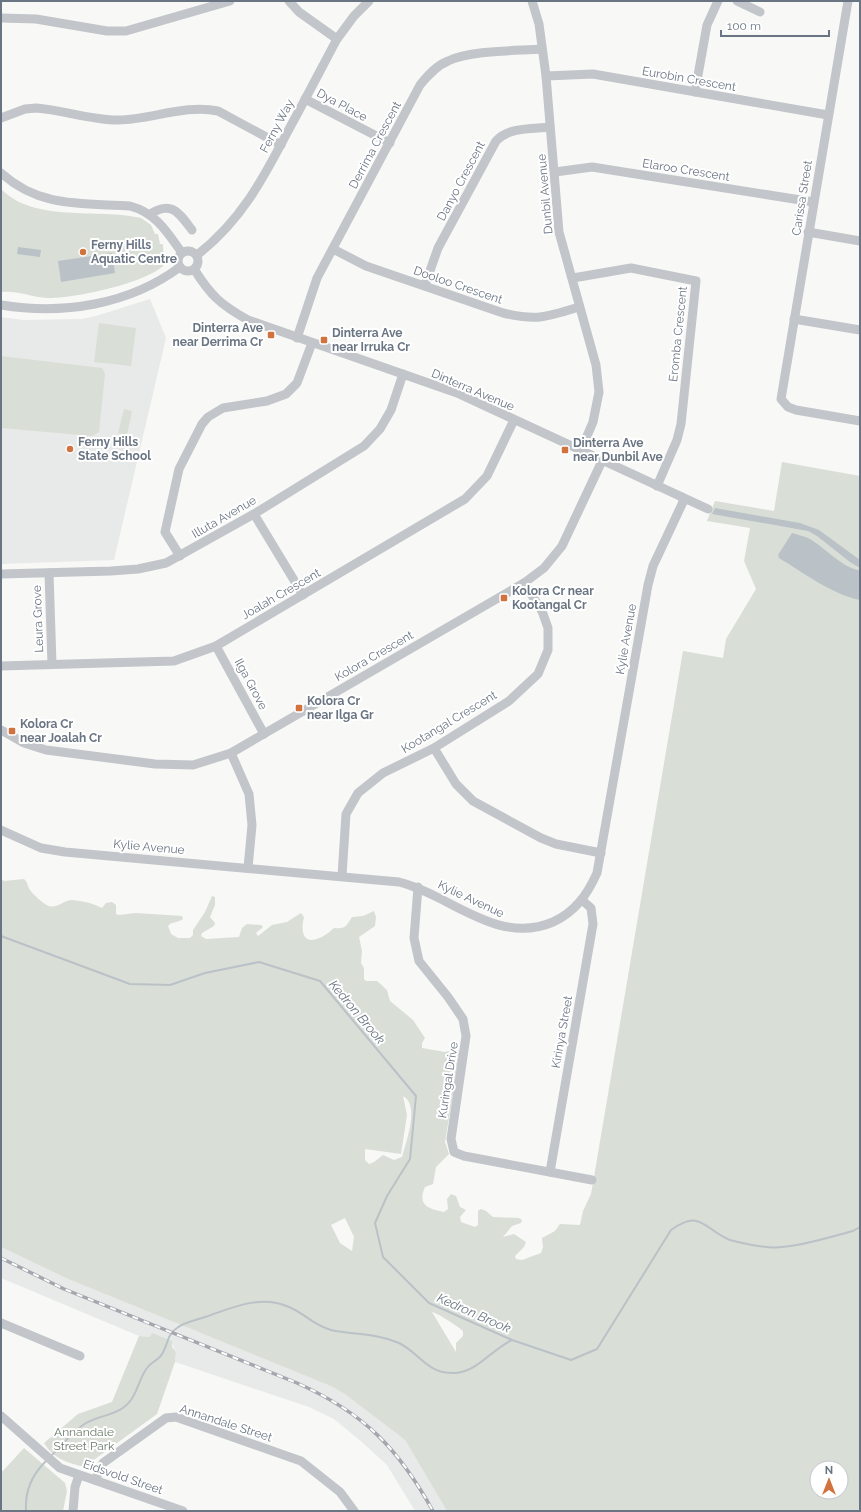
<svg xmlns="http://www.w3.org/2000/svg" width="861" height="1512" font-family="Raleway,sans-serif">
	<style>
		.built { fill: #e8eae9 }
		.green { fill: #d9ded7; fill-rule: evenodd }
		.water { fill: #bac2c7 }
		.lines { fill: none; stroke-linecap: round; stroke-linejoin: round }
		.stream { stroke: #bac2c7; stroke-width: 2 }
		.minor { stroke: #c2c5c9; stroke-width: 9 }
		.rail-casing { stroke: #a4a8ae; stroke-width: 3.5 }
		.rail { stroke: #fff; stroke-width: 2; stroke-dasharray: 6; stroke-linecap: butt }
		.poi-dot { fill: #d0733e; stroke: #fff; stroke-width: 1.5 }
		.labels { text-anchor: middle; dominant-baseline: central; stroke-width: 4; stroke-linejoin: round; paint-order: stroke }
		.street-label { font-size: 12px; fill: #6a7583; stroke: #fff }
		.poi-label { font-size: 12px; font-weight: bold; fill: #6a7583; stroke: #fff; text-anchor: start }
		.park-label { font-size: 12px; fill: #6a7b69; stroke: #fff }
		.water-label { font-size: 13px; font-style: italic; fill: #67757f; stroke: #fff }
	</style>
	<rect width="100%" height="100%" fill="#f8f8f6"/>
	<g class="built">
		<polygon points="150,299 166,338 114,560 1,564 1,317 23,320 82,319 96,316"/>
		<polygon points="1,1247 68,1279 333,1387 346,1395 405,1440 447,1511 415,1511 387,1465 363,1443 334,1419 309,1407 175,1362 176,1352 172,1344 150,1337 139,1336 1,1278"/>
	</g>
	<g class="green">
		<path d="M1,189C34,223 98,208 141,218L151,225L155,234H158L160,244H163L164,265C147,283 72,299 47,298C32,297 16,290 1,292Z"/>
		<polygon points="99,323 136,328 131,366 94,362"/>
		<polygon points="1,356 102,368 105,374 99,432 92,436 1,428"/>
		<polygon points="124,409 132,411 127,435 118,433"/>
		<path d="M782,462L860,476V1511H447L405,1440L346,1395L333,1387L68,1279L1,1247V879L4,881L24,879C28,882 27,886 30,890C34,895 42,903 49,906C57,909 64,900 72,900C83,901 92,903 102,908L106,903L112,902L116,905V914L119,915L136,913L182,916L183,919C178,923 172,921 168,926L171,934L178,938H190L193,935V930L205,912L212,896L215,897V905L210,917L215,923L214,926L202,933L201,936L206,939L239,937L242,928L247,924L261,925L263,927L256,933L258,936L272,925L287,922L301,913L304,917C297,947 317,944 334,928C345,929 346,927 352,917L363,916L374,911L376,917L375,926L359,937L362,951L361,963L364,968V979L366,981H377L387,990L390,1001L413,1020L425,1038L422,1043V1048L445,1052L456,1049L460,1052L445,1142L449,1154L436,1167L433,1184L425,1187C417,1205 428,1209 444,1212L448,1209L447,1199L451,1194L456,1196L460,1207L466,1210L460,1217L461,1222L475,1227L478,1225V1211L481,1209L486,1211L493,1217L519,1218L522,1220L521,1223L512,1226L503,1237L514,1234L526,1242L524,1247L515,1256L516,1259L522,1260L541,1253L543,1247L542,1238L555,1231L560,1224L580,1225L583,1211L591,1194L595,1171L683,651L723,658L726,639L756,589L744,561L750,528L707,521L715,501L774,511ZM403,1096C420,1105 406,1142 402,1157L394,1160L383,1155L374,1162L369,1164L365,1160V1149L401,1154L407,1115ZM345,1218L354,1237L352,1251L340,1243L331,1225ZM432,1312C436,1312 459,1327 463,1331V1336L456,1343V1352ZM817,1468H841V1492H817Z"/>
		<path d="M152,1333L172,1341V1347L176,1352L175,1362L157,1414L84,1467C66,1462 54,1459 44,1443L78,1414L112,1402L139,1336L150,1337Z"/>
		<polygon points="24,1448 65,1483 67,1491 63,1511 1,1511 1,1473"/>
	</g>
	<g class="water">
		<polygon points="18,247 41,250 40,257 17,254"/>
		<polygon points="112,253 115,273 61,282 58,261"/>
		<polygon points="715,508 800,523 819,530 860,560 860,568 850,562 817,536 808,531 712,514"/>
		<path d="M792,533C798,535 804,536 810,539C824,547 845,570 860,570V600C831,594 804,573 779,558L778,555Z"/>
	</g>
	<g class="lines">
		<g class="stream">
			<path d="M1,936L130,984L170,985L205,973L259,962L320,981L416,1096L410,1159L387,1196L375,1223L383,1257L429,1303L512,1340L571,1360L597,1349L671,1230C702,1208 704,1230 730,1240C741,1243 755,1246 766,1247C789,1250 830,1237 853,1231L860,1227"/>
			<path d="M51,1456C62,1445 73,1431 86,1423C102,1414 119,1416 131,1400C138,1390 140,1377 147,1368C151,1362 159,1360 162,1354C168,1345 167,1334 177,1328C184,1322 196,1320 205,1317C232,1308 260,1294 289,1307C304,1313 313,1325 331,1330C354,1335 376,1333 399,1343C420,1353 427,1375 456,1373C478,1371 491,1350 512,1340"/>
			<path d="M26,1511C25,1490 32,1475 46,1461"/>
		</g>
		<g class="minor">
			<polyline points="289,1 299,12 337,39"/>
			<polyline points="532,1 539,24 546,76 559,232 596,365 599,392 593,422 581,450"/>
			<polyline points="737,1 760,12"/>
			<polyline points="848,1 781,399 788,407 796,410 860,421"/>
			<polyline points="1,18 36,19 107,31 126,31 230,1"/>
			<polyline points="546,76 593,74 828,115"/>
			<polyline points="695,92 707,25 718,1"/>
			<polyline points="305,99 390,143"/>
			<path d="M1,118L25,109L36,108C63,110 91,120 118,120C151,120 184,104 218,111L281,145"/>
			<polyline points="555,172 592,167 813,202"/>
			<path d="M1,173C40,208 81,203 130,206C156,213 167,232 182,253"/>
			<path d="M150,214C172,200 179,213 192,230"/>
			<polyline points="808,232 860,241"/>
			<path d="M333,249L366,266L503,313C537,321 547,317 579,307"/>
			<circle cx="188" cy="261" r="10"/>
			<path d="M197,255C241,221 263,179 288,131C305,100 321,69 337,39L354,16L369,1"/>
			<path d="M194,269C211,296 221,305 248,320L457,393L708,509"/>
			<polyline points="573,278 631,268 696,281 681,424 677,440 657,486"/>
			<path d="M425,285L438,248L496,141C509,127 531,129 550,127"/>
			<path d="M1,305C63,315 129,305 180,267"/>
			<polyline points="794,319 860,330"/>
			<path d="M297,338L317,278L420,85C428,75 436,66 448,61C471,50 516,51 542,49"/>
			<polyline points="254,514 303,595"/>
			<polyline points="180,556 165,532 179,469 202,424 208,417 223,408 267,401 286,394 297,383 312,343"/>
			<polyline points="49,573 52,664"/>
			<polyline points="1,574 111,571 138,569 166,563 254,514 364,446 380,429 391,410 403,374"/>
			<polyline points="216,646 264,734"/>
			<polyline points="1,666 174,661 216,646 465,499 487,476 514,420"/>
			<polyline points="1,730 24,743 46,750 155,764 193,765 231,753 524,583 544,568 562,546 602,461"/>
			<polyline points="434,748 456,784 473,801 541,838 556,844 601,853"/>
			<polyline points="231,753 249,794 252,825 248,868"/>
			<path d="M1,830L41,848L65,852L399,882C451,895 497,946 553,922C575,912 587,895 597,873L648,585L653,566L683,502L682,497"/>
			<polyline points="342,876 346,814 358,793 383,773 434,748 509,701 538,674 548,650 548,628 542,611 524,583"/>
			<polyline points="418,887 414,938 419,961 448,997 463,1019 466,1036 451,1139 454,1152 464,1156 592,1180"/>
			<polyline points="550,1172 593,924 591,908 582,900"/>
			<polyline points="1,1323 80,1356"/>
			<polyline points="1,1416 60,1468 183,1511"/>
			<polyline points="95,1480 103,1463 166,1418 176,1417 301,1461 340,1492 354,1511"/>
			<polyline points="73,1511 75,1487 79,1475"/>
		</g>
		<g class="rail-casing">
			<path id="rail" d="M1,1258L64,1289L297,1383C364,1413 398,1448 433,1511"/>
		</g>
		<use href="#rail" class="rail"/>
	</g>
	<g class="poi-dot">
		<circle cx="83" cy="252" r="4"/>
		<rect x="267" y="331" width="8" height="8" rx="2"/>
		<rect x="320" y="336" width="8" height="8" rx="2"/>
		<circle cx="70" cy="449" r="4"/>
		<rect x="561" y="446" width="8" height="8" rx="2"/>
		<rect x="500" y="594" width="8" height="8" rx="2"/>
		<rect x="295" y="704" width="8" height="8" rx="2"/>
		<rect x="8" y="727" width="8" height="8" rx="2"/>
	</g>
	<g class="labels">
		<g class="street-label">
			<text transform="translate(689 79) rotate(10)">Eurobin Crescent</text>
			<text transform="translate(342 105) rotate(28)">Dya Place</text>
			<text transform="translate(277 126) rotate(-62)">Ferny Way</text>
			<text transform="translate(375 145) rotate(-62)">Derrima Crescent</text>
			<text transform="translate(686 170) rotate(9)">Elaroo Crescent</text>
			<text transform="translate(461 181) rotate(-62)">Danyo Crescent</text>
			<text transform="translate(545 194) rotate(-95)">Dunbil Avenue</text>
			<text transform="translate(802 198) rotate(-81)">Carissa Street</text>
			<text transform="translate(458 285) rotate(19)">Dooloo Crescent</text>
			<text transform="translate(678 334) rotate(-84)">Eromba Crescent</text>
			<text transform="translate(473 390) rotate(23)">Dinterra Avenue</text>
			<text transform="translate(224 517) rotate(-30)">Illuta Avenue</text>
			<text transform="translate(281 594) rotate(-30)">Joalah Crescent</text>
			<text transform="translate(38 619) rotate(-92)">Leura Grove</text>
			<text transform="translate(626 639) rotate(-80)">Kylie Avenue</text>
			<text transform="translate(374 656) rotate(-30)">Kolora Crescent</text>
			<text transform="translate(251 684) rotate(62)">Ilga Grove</text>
			<text transform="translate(449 722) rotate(-31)">Kootangal Crescent</text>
			<text transform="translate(149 847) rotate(5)">Kylie Avenue</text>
			<text transform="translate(471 899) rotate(25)">Kylie Avenue</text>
			<text transform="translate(562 1032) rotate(-80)">Kirinya Street</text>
			<text transform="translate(448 1080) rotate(-81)">Kuringal Drive</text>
			<text transform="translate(226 1423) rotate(18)">Annandale Street</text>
			<text transform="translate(123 1477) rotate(19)">Eidsvold Street</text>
		</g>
		<g class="poi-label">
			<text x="91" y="245">Ferny Hills<tspan x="91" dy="14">Aquatic Centre</tspan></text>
			<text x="263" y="328" text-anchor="end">Dinterra Ave<tspan x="263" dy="14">near Derrima Cr</tspan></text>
			<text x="332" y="333">Dinterra Ave<tspan x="332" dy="14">near Irruka Cr</tspan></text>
			<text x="78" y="442">Ferny Hills<tspan x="78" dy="14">State School</tspan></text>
			<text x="573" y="443">Dinterra Ave<tspan x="573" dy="14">near Dunbil Ave</tspan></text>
			<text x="512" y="591">Kolora Cr near<tspan x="512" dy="14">Kootangal Cr</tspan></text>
			<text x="307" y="701">Kolora Cr<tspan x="307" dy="14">near Ilga Gr</tspan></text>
			<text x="20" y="724">Kolora Cr<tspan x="20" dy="14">near Joalah Cr</tspan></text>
		</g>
		<g class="park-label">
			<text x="84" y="1432">Annandale<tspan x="84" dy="14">Street Park</tspan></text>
		</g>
		<g class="water-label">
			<text transform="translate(357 1012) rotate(50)">Kedron Brook</text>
			<text transform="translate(474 1313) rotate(24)">Kedron Brook</text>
		</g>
	</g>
	<rect width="861" height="1512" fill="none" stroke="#6a7583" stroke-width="4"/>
	<g transform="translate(829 1480)"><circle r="19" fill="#ffffff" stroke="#c3c8cd"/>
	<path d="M0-3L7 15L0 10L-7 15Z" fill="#d0733e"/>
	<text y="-6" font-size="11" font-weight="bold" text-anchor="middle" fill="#6a7583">N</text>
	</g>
	<path d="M721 30v6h108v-6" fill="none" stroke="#6a7583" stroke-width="2"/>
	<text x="727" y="30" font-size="12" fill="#6a7583" stroke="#ffffff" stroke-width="3" paint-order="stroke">100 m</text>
</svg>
